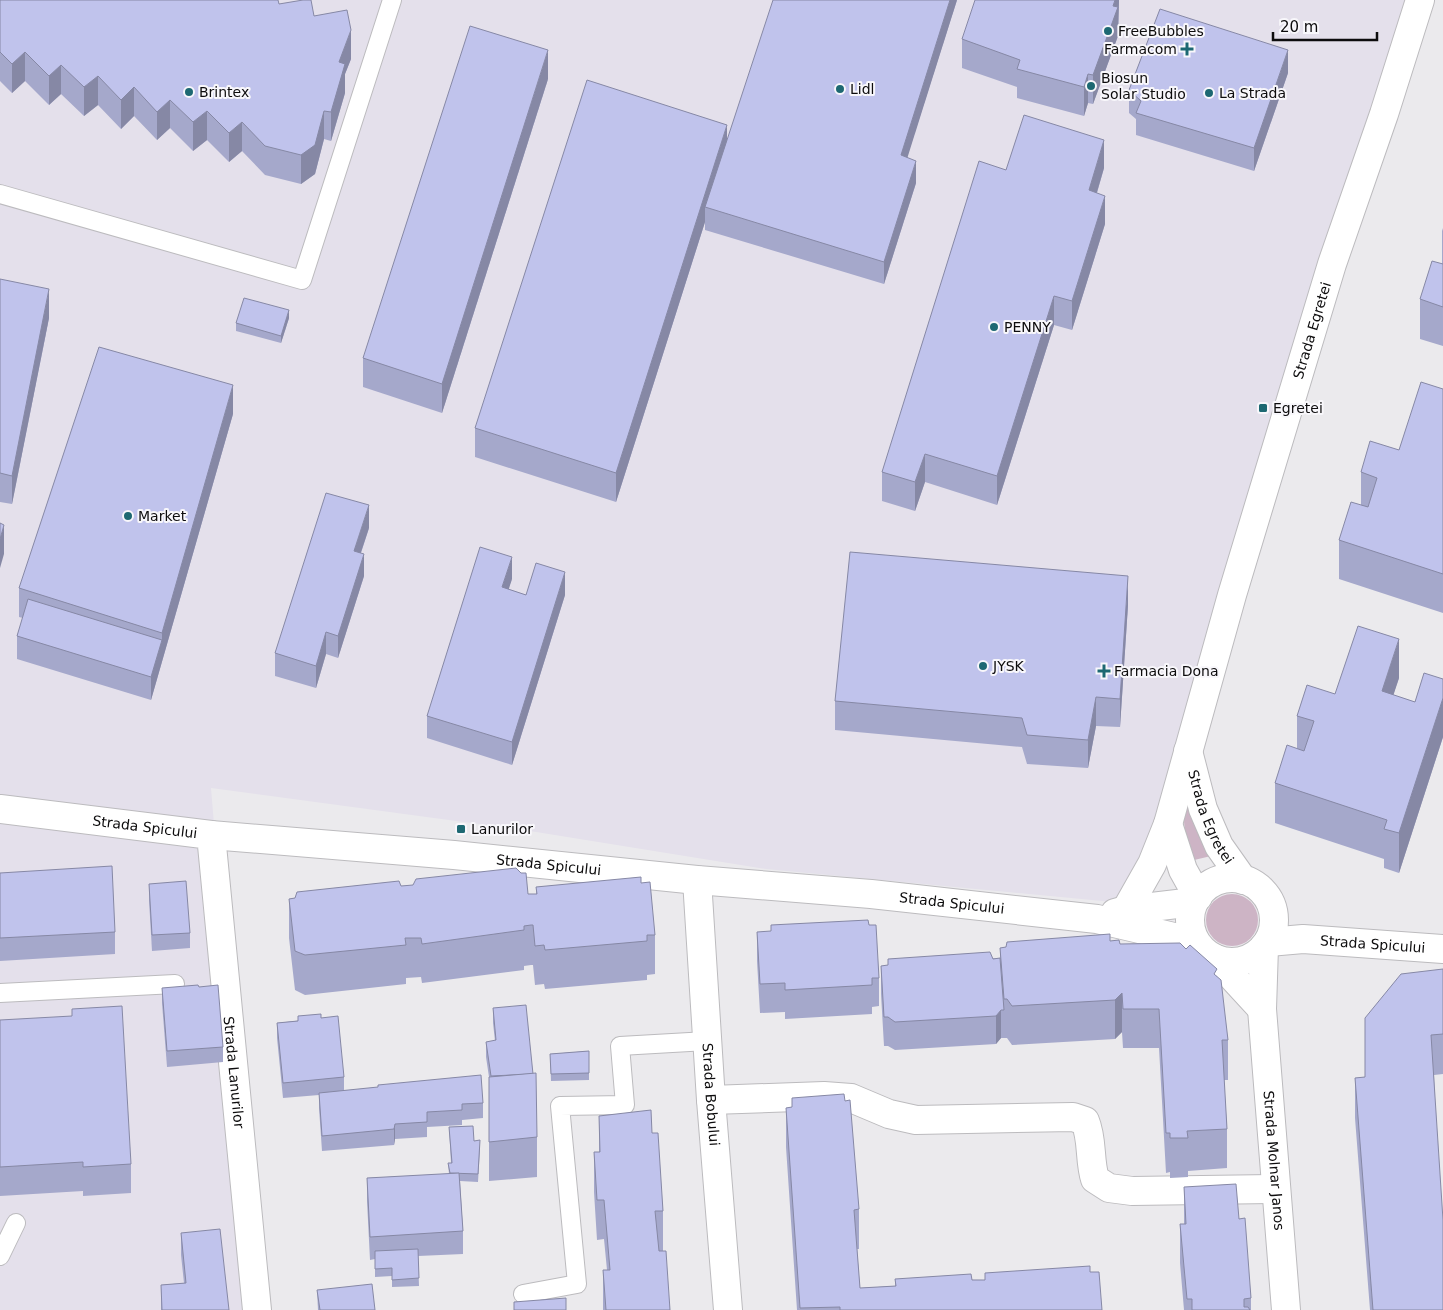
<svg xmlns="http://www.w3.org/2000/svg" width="1443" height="1310" font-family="'DejaVu Sans',sans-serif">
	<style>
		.built { fill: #e4e0eb }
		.green { fill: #cdb4c5 }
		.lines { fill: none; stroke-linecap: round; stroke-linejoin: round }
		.service-casing { stroke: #bcbbbe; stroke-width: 20 }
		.minor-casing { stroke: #bcbbbe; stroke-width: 30 }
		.tertiary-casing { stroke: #bcbbbe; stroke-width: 30 }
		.service { stroke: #fff; stroke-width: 18 }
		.minor { stroke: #fff; stroke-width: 28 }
		.tertiary { stroke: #fff; stroke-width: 28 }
		.wall { fill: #a5a8cb }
		.shaded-wall { fill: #8688a5 }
		.building { fill: #c0c3ec; stroke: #8688a5 }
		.poi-dot { fill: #1d6872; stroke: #f8f7fb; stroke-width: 2 }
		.labels { text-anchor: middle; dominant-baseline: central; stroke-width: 4; stroke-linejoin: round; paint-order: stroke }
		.poi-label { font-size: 14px; fill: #0d0c0d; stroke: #f8f7fb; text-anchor: start }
		.street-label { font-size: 14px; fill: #0d0c0d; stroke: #f8f7fb }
	</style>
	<rect width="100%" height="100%" fill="#ebeaed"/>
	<polygon class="built" points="0,0 1416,0 1144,905 766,869 530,831 211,788 254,1310 0,1310"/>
	<g class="green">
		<path d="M1185,783C1190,812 1194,832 1211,856L1190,861C1185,836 1181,809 1185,783Z"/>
		<circle cx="1232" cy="920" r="26"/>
	</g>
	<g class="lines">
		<g class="service-casing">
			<g id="service">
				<polyline points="0,194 302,280 392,0"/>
				<polyline points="0,993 175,984"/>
				<polyline points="0,1256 16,1223"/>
				<polyline points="523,1294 577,1284 560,1106 625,1105 620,1046 707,1041"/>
			</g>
		</g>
		<g class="minor-casing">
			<g id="minor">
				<path id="s1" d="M1188,751L1203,809L1219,846L1243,880"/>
				<polyline points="1168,824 1183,870 1198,897"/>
				<path id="s2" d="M211,835L454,855L697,880L871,894L1097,919L1195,942"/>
				<circle cx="1232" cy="920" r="42"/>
				<path id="s3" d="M697,880L711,1100L728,1310"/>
				<path id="s4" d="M1126,910L1152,864L1168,824L1232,595L1332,264L1384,114L1420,0"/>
				<polyline points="1115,913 1126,910 1194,902"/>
				<path id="s5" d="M1268,942L1303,939L1443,949"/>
				<path id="s6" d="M1264,947L1262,1009L1286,1310"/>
				<polyline points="1216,959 1262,1009"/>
				<path d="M711,1100L824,1096L851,1098L889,1114L916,1120L1073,1117L1085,1121C1093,1140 1089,1160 1095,1179L1109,1188L1132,1191L1276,1189"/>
			</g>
		</g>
		<g class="tertiary-casing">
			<g id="tertiary">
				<path id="s7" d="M0,809L211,835L257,1310"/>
			</g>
		</g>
		<use href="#service" class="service"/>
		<use href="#minor" class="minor"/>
		<use href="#tertiary" class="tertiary"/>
	</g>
	<g class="wall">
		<polygon points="0,0 279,4 314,16 351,59 345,74 345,93 331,141 324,139 315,174 301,184 265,175 242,151 229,162 207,140 193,151 170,128 157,140 134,116 121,129 98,105 84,116 61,94 49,105 25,81 12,93 0,81"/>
		<polygon points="957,0 907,157 916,183 884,284 705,230 705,222 616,502 475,457 475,428 727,140"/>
		<polygon points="1119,0 1118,36 1093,104 1088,103 1084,116 1017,98 1017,87 962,68 962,39"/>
		<polygon points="1288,73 1254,171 1136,135 1136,119 1129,113 1129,90"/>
		<polygon points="548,79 442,413 363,387 363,358"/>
		<polygon points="1104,168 1097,193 1105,224 1072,330 1054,325 997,505 925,482 915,511 882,501 882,472 1006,170"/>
		<polygon points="1443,228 1443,346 1420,339 1420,299 1442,264 1442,231"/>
		<polygon points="0,279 49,318 12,504 0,502"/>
		<polygon points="289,318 281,343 236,331 236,323"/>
		<polygon points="1443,389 1443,613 1339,579 1339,540 1361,505 1361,472 1399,450"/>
		<polygon points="233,414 151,700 17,659 17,636 23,618 19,617 19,588"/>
		<polygon points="369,528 361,553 364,576 338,658 326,654 316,688 275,676 275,653"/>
		<polygon points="512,579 508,589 526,595 565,595 512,765 427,738 427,716"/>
		<polygon points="1128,605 1120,727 1096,726 1088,768 1027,764 1022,747 835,730 835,701"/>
		<polygon points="1399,678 1393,695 1415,702 1443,679 1443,737 1399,873 1384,868 1384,859 1275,823 1275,783 1297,748 1297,716 1335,694"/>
		<polygon points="0,873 115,932 115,954 0,961"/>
		<polygon points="641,883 655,935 655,974 647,975 647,980 545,989 544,984 535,985 533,965 531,965 524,966 524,970 422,983 421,977 406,978 406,984 305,995 295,990 289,938 289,899 401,886 528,894 536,894 536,887"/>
		<polygon points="149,884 190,933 190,948 152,951 149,900"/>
		<polygon points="757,932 879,978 879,1006 872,1007 872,1014 785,1019 785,1012 760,1013 757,961"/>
		<polygon points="1110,941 1217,976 1228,1040 1228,1080 1224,1080 1227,1129 1227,1168 1188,1171 1188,1177 1170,1178 1170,1172 1166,1173 1159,1048 1123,1048 1122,1032 1115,1039 1012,1045 1007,1038 1001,1038 996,1044 895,1050 888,1046 884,1046 881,994 881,966 1000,958 1000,948"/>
		<polygon points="1443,969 1443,1074 1434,1075 1443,1310 1370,1310 1355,1118 1355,1078 1365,1077"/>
		<polygon points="199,987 223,1047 223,1062 167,1067 162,1003 162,988"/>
		<polygon points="493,1008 537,1137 537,1177 489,1181 489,1077 486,1057 486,1042 495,1041 493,1023"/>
		<polygon points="321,1018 344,1077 344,1090 483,1103 483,1118 462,1120 462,1125 427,1127 427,1137 395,1139 394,1145 322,1151 319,1108 319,1095 283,1098 277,1038 277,1023"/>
		<polygon points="0,1020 131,1164 131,1193 83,1196 83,1191 0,1196"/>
		<polygon points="589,1051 589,1080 551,1081 550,1054"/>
		<polygon points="792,1098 859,1209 859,1249 857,1249 860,1288 895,1286 895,1279 985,1280 985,1273 1090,1272 1102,1310 797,1310 786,1147 786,1108 792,1107"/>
		<polygon points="599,1116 652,1133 663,1211 663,1251 659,1251 670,1310 603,1310 603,1270 607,1270 604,1239 597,1240 594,1192 594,1152 599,1152"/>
		<polygon points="449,1127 474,1141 480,1148 478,1182 460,1181 463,1231 463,1254 418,1256 419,1286 392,1287 392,1276 375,1277 375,1259 370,1260 367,1201 367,1178 449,1174 448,1163 451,1163"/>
		<polygon points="1184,1187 1239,1219 1251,1298 1251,1310 1184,1310 1180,1263 1180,1224 1184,1224"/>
		<polygon points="181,1233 229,1310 161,1310 161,1285 184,1283 181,1255"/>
		<polygon points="317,1290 375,1310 318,1310"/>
	</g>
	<g class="shaded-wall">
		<polygon points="950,0 957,0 901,178 901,155"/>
		<polygon points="1115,0 1119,0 1118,36 1093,104 1093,75"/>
		<polygon points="351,30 351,59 345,74 345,93 331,141 331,112 339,62"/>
		<polygon points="548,50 548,79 442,413 442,384"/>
		<polygon points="1288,50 1288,73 1254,171 1254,148"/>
		<polygon points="25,52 25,81 12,93 12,64"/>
		<polygon points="61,65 61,94 49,105 49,76"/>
		<polygon points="1088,74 1088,103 1084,116 1084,87"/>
		<polygon points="98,76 98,105 84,116 84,87"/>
		<polygon points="134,87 134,116 121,129 121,100"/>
		<polygon points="170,100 170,128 157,140 157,112"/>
		<polygon points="207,111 207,140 193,151 193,122"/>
		<polygon points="324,111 324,139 315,174 301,184 301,155"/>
		<polygon points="242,122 242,151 229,162 229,133"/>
		<polygon points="727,125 727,154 705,207 705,222 616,502 616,473"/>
		<polygon points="1104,140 1104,168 1089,219 1089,190"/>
		<polygon points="916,161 916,183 884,284 884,262"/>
		<polygon points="1105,196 1105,224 1072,330 1072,301"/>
		<polygon points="49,289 49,318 12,504 12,476"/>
		<polygon points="1054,296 1054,325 997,505 997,476"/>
		<polygon points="289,310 289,318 281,343 281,336"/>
		<polygon points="233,385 233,414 151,700 151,677 162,640 162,633"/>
		<polygon points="925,454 925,482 915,511 915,482"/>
		<polygon points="369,505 369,528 354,573 354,551"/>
		<polygon points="4,525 4,554 0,568 0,539"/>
		<polygon points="364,554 364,576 338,658 338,636"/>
		<polygon points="512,557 512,579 502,610 502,587"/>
		<polygon points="565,572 565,595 512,765 512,742"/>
		<polygon points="1128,576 1128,605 1120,727 1120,699"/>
		<polygon points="326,632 326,654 316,688 316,666"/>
		<polygon points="1399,639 1399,678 1382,730 1382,691"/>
		<polygon points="1096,697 1096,726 1088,768 1088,740"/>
		<polygon points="1443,698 1443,737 1399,873 1399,833"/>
		<polygon points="1122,993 1122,1032 1115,1039 1115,1000"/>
		<polygon points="1001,1010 1001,1038 996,1044 996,1016"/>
		<polygon points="395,1124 395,1139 394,1145 394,1129"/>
	</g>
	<g class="building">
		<polygon points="0,0 278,0 279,4 303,0 311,0 314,16 347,10 351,30 339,62 345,64 331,112 324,111 315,145 301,155 265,146 242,122 229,133 207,111 193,122 170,100 157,112 134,87 121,100 98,76 84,87 61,65 49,76 25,52 12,64 0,52"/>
		<polygon points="773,0 950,0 901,155 916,161 884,262 705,207"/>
		<polygon points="975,0 1115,0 1113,6 1118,7 1093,75 1088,74 1084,87 1017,69 1020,60 962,39"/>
		<polygon points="1160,9 1288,50 1254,148 1136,113 1141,101 1129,90"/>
		<polygon points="470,26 548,50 442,384 363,358"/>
		<polygon points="587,80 727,125 616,473 475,428"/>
		<polygon points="1024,115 1104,140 1089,190 1105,196 1072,301 1054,296 997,476 925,454 915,482 882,472 979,161 1006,170"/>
		<polygon points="1432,261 1443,264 1443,307 1420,299"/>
		<polygon points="0,279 49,289 12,476 0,473"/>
		<polygon points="244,298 289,310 281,336 236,323"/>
		<polygon points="99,347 233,385 162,633 19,588"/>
		<polygon points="1421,382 1443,389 1443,574 1339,540 1351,502 1368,507 1377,478 1361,472 1370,441 1399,450"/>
		<polygon points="326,493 369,505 354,551 364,554 338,636 326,632 316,666 275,653"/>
		<polygon points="0,523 4,525 0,539"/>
		<polygon points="480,547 512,557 502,587 526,595 536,563 565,572 512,742 427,716"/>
		<polygon points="850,552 1128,576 1120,699 1096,697 1088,740 1027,735 1022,718 835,701"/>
		<polygon points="28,599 162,640 151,677 17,636"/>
		<polygon points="1358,626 1399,639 1382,691 1415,702 1424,673 1443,679 1443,698 1399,833 1384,829 1387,820 1275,783 1287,745 1304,751 1314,721 1297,716 1307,685 1335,694"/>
		<polygon points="112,866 115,932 0,938 0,873"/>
		<polygon points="516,868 521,873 526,873 528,894 537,894 536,887 641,877 641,883 650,882 655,935 647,935 647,941 545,950 544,945 535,946 533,925 531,925 524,926 524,930 422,944 421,938 405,938 406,945 305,955 295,951 289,899 295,898 297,892 399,881 401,886 413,885 416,879"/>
		<polygon points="186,881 190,933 152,935 149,884"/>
		<polygon points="868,920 869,925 876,925 879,978 872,978 872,985 785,990 785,983 760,984 757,932 771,931 771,925"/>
		<polygon points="1110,934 1110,941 1119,940 1120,944 1180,943 1186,949 1190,945 1217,969 1214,974 1221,980 1228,1040 1222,1040 1227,1129 1187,1131 1188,1138 1170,1138 1170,1133 1166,1133 1159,1009 1123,1009 1122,993 1115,1000 1012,1006 1007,999 1004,999 1000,948 1006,947 1007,942"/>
		<polygon points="990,952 993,959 1000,958 1004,1010 1001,1010 996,1016 895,1022 888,1017 884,1017 881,966 888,965 888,959"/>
		<polygon points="1443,969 1443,1034 1431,1035 1443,1220 1443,1310 1373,1310 1355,1078 1365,1077 1365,1018 1401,974"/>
		<polygon points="198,985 199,987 218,985 223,1047 167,1051 162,988"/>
		<polygon points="526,1005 533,1074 491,1076 486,1042 496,1040 493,1008"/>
		<polygon points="122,1006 131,1164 83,1167 83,1162 0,1167 0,1020 72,1016 72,1009"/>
		<polygon points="321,1014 321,1018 338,1016 344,1077 283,1083 277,1023 298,1021 298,1016"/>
		<polygon points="589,1051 589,1073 551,1074 550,1054"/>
		<polygon points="536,1073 537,1137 489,1142 489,1077"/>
		<polygon points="481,1075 483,1103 462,1104 462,1110 427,1112 427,1122 395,1124 394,1129 322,1136 319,1093 378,1087 378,1085"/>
		<polygon points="844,1094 845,1101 850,1100 859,1209 854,1210 860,1288 896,1286 895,1279 971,1274 972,1280 985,1280 985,1273 1090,1266 1090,1272 1099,1272 1102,1310 840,1310 840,1307 800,1308 786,1108 792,1107 792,1098"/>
		<polygon points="651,1110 652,1133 658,1133 663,1211 655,1211 659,1251 666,1251 670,1310 606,1310 603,1270 610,1270 604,1200 597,1200 594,1152 600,1152 599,1116"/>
		<polygon points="473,1126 474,1141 480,1140 478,1174 450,1173 448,1163 452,1163 449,1127"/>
		<polygon points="459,1173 463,1231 370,1237 367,1178"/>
		<polygon points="1236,1184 1239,1219 1245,1218 1251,1298 1244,1299 1244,1307 1248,1307 1250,1310 1192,1310 1192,1299 1187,1299 1180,1224 1186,1224 1184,1187"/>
		<polygon points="220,1229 229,1310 162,1310 161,1285 186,1283 181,1233"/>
		<polygon points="418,1249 419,1278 392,1280 392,1268 375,1269 375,1251"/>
		<polygon points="372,1284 375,1310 320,1310 317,1290"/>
		<polygon points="566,1298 566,1310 514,1310 514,1302"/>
	</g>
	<g class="poi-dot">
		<circle cx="1108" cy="31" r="5"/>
		<path d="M1184.5 41.5h5v5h5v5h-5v5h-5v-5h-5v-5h5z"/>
		<circle cx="1091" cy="86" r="5"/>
		<circle cx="840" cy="89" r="5"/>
		<circle cx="189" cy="92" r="5"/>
		<circle cx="1209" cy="93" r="5"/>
		<circle cx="994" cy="327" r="5"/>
		<rect x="1258" y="403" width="10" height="10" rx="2.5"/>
		<circle cx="128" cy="516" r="5"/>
		<circle cx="983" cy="666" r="5"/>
		<path d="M1101.5 663.5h5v5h5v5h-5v5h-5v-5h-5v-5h5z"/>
		<rect x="456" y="824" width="10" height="10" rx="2.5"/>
	</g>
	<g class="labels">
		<g class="poi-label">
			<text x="1118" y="31">FreeBubbles</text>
			<text x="1177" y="49" text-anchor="end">Farmacom</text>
			<text x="1101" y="78">Biosun<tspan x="1101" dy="16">Solar Studio</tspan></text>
			<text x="850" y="89">Lidl</text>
			<text x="199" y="92">Brintex</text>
			<text x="1219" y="93">La Strada</text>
			<text x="1004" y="327">PENNY</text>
			<text x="1273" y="408">Egretei</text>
			<text x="138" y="516">Market</text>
			<text x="993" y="666">JYSK</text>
			<text x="1114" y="671">Farmacia Dona</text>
			<text x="471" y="829">Lanurilor</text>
		</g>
		<g class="street-label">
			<text stroke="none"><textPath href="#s4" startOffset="610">Strada Egretei</textPath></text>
			<text stroke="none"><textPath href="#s1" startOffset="70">Strada Egretei</textPath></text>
			<text stroke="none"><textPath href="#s7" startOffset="146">Strada Spicului</textPath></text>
			<text stroke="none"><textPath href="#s2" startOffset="339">Strada Spicului</textPath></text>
			<text stroke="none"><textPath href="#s2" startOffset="744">Strada Spicului</textPath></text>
			<text stroke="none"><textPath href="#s5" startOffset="105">Strada Spicului</textPath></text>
			<text stroke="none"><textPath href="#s7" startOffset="451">Strada Lanurilor</textPath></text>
			<text stroke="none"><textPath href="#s3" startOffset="215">Strada Bobului</textPath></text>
			<text stroke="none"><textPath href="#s6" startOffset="214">Strada Molnar Janos</textPath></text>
		</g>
	</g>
	<path d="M1273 32v8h104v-8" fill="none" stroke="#0d0c0d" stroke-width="2.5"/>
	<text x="1280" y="32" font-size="15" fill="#0d0c0d" stroke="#f8f7fb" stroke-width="4" paint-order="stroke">20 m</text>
</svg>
